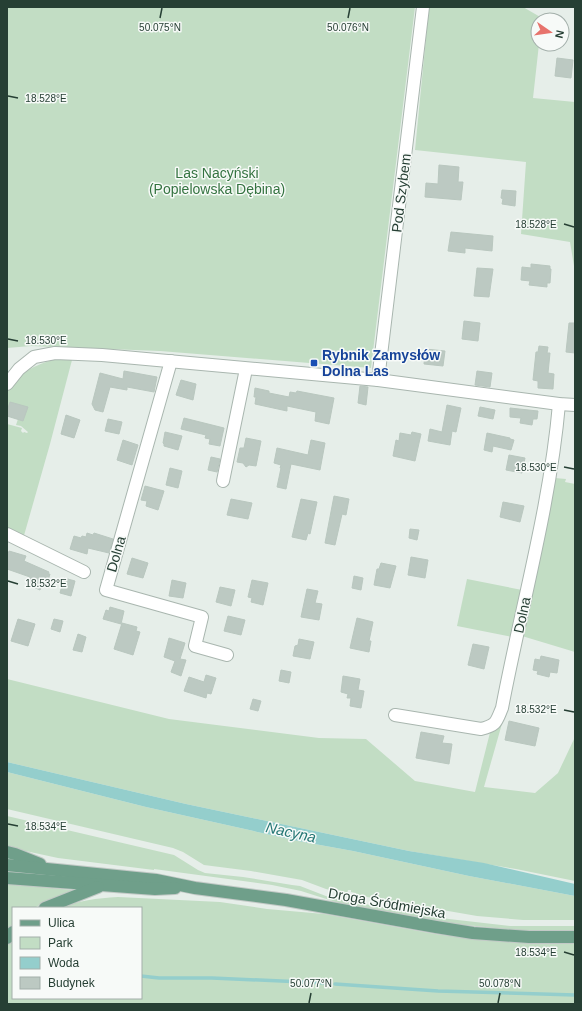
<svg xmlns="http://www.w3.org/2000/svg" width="582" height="1011" font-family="Arial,sans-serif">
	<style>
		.green { fill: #c2ddc4 }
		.water { fill: #94cecc }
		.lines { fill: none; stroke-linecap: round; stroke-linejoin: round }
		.stream { stroke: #94cecc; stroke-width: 3.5 }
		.building { fill: #bcc9c2; stroke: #b9c7bf }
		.minor-casing { stroke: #a9b6af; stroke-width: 14 }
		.major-casing { stroke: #c2c9c6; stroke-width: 14 }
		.minor { stroke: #fff; stroke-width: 12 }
		.major { stroke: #6f9f8a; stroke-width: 12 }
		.ticks { fill: none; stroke: #263f34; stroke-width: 1.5 }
		.transit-dot { fill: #1a4fb4; stroke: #f7faf8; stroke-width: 1.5 }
		.labels { text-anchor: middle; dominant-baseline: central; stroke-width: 3; stroke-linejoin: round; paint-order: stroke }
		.park-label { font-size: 14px; fill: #347340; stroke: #f7faf8 }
		.street-label { font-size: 14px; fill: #263f34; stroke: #f7faf8 }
		.transit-label { font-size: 14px; font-weight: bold; fill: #164399; stroke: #f7faf8; text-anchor: start }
		.water-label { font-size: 15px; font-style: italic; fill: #257775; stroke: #f7faf8 }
		.ticks-label { font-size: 10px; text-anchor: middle; fill: #263f34; stroke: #f7faf8; stroke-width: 3; stroke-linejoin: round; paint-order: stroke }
	</style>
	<rect width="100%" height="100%" fill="#e6eee9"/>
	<g class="green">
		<polygon points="7,7 415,7 371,368 160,351 31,346 7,348"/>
		<polygon points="429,7 523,7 542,18 542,20 538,20 539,44 533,98 575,102 575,272 570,242 521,234 526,162 415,150"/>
		<path d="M56,359L72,360L50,444L23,539L7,531V424L22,428L21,431L23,433L24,432L27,433L28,432L21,426L16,425L18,419L7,416V388C24,371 32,366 56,359Z"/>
		<polygon points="555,478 566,479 565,482 575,484 575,652 522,636"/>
		<polygon points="467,579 522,590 512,637 457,626"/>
		<polygon points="7,679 169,719 319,738 366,739 415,781 475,792 502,685 507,706 484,787 535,793 558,773 575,737 575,881 516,869 409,851 186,804 7,762"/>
		<polygon points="7,772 146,807 298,841 353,851 469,876 575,896 575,920 523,920 477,916 356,895 356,893 351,892 351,890 348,890 347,894 326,889 302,880 251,871 204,865 183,852 173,848 7,809"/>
		<polygon points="7,816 174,855 198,870 205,873 243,877 292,885 300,886 331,898 449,919 510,926 575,926 575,930 515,930 456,924 339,903 301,891 272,885 154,869 154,870 58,858 7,847"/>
		<polygon points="7,883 71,890 72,891 51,899 34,908 13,908 13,924 7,929"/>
		<path d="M118,897L220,902L267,909L324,914L435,934L479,940L530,943H575V1004H7V946L13,939V998H141V908H59C78,901 97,898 118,897Z"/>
	</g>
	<polygon class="water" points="7,762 186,804 409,851 484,863 575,884 575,896 469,876 353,851 298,841 146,807 7,772"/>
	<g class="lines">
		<g class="stream">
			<polyline points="141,976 159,978 212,978 325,983"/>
			<polyline points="335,984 438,991 575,995"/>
		</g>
	</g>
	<g class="building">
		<polygon points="557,58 573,60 571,78 555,76"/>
		<polygon points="439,165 459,167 458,182 463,182 461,200 425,197 426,183 438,184"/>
		<polygon points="502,190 516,191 515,206 502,204 503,199 501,198"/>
		<polygon points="451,232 493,236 492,251 465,248 465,253 448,251"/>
		<polygon points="531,264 550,266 550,269 551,269 550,283 547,283 547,287 529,285 530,281 521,280 522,267 531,268"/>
		<polygon points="477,268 493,269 489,297 474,296"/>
		<polygon points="464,321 480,323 478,341 462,339"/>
		<polygon points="569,323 575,323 575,353 566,352"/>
		<polygon points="539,346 548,347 547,353 550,353 548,373 554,374 553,389 538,388 538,381 533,380 536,352 538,352"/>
		<polygon points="425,349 445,351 443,366 424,364"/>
		<polygon points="124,371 157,377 154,392 127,387 127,390 110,387 103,412 95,410 92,404 100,373 123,379"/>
		<polygon points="477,371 492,373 490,387 475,385"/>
		<polygon points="181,380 196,384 193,400 176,395"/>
		<polygon points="360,386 368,387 366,405 358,403"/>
		<polygon points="255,388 269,391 269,393 289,397 290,392 296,393 297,391 334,398 329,424 315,421 316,412 287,406 287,411 255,404 256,397 254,397"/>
		<polygon points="10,402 28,407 23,421 7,416 7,411"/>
		<polygon points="447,405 461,408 456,432 452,431 450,445 428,441 430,429 442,432"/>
		<polygon points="480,407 495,410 493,419 478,416"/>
		<polygon points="510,408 538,411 537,419 533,419 532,425 520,423 521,418 510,417"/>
		<polygon points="66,415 80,420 74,438 61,434"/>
		<polygon points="184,418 224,428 220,446 209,444 210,439 205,438 206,435 181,429"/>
		<polygon points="108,419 122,422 119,434 105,431"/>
		<polygon points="165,432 182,436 178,450 164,446 164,444 163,443"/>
		<polygon points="412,432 421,434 415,461 393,456 396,440 399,441 400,433 411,435"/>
		<polygon points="487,433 510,438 510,439 514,440 511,450 493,446 492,452 484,450"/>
		<polygon points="246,438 261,441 256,466 249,465 246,467 243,463 237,462 240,448 244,448"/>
		<polygon points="123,440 138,445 132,465 117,460"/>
		<polygon points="311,440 325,443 320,470 291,464 286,489 277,487 281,468 280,468 281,465 274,463 277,448 308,455"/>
		<polygon points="509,455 525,458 522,473 506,470"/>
		<polygon points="211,457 220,459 217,472 208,470"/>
		<polygon points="170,468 182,471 178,488 166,485"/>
		<polygon points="145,486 164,491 158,510 146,506 147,501 141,500"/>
		<polygon points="334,496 349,499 346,515 342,514 335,545 325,543"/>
		<polygon points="231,499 252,503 248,519 227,515"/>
		<polygon points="301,499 317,502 310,534 308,533 306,540 292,537"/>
		<polygon points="503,502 524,506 520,522 500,517"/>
		<polygon points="410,529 419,530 417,540 409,538"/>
		<polygon points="87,533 93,535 94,533 113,539 109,553 88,548 87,554 70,549 74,536 81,538 82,536 86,537"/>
		<polygon points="9,551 26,556 24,561 49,572 48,574 50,574 46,587 42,586 40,590 29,585 31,581 29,580 30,577 7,569 7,557"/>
		<polygon points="411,557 428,560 425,578 408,575"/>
		<polygon points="132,558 148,563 143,578 127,574"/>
		<polygon points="381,563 396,566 390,588 374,585 377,569 379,569"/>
		<polygon points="354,576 363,578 361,590 352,588"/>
		<polygon points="64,578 75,581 71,596 60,593"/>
		<polygon points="172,580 186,583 183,598 169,596"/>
		<polygon points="252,580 268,583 263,605 251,602 252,598 248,597"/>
		<polygon points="220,587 235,590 231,606 216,602"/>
		<polygon points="307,589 318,591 315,603 322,604 319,620 301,617"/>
		<polygon points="110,607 124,611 121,624 103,619 106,610 109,611"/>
		<polygon points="228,616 245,620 241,635 224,631"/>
		<polygon points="357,618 373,622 369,641 371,641 369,652 350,648"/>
		<polygon points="18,619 35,624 28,646 11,641"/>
		<polygon points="54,619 63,621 60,632 51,629"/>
		<polygon points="122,623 137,627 136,631 140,632 133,655 114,649"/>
		<polygon points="78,634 86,637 82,652 73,650"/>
		<polygon points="169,638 185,643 180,659 186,660 181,676 171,672 175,661 164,657"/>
		<polygon points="299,639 314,642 310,659 293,656 295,646 298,645"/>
		<polygon points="473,644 489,647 484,669 468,665"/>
		<polygon points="541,656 559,660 557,673 550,672 549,677 537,674 538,671 533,670 535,659 540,660"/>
		<polygon points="281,670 291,672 289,683 279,681"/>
		<polygon points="206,675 216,678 211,694 207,693 206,698 184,691 189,677 204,682"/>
		<polygon points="343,676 360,679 358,690 364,691 361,708 350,706 351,698 347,698 348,694 341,692"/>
		<polygon points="253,699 261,701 258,711 250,709"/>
		<polygon points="509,721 539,728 535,746 505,740"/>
		<polygon points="421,732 444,736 442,743 452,744 449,764 416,758"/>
	</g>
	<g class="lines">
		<g class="minor-casing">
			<g id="minor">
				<polyline points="171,361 106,590 202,617 195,646 227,655"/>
				<polyline points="378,380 423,7"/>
				<polyline points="7,384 19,369 34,357 55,353 102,355 378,380 559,404 575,405"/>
				<polyline points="223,481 246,369"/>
				<polyline points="7,534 84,572"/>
				<path d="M395,715L481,729C497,725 496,722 502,708C521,607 550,507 559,404"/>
			</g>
		</g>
		<g class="major-casing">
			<g id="major">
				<polyline points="7,852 15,854 40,864"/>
				<polyline points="7,865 156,880 195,888 286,900 436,927 473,933 529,937 575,937"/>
				<polyline points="7,878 155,889 175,888"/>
				<polyline points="45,908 98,887"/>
				<polyline points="7,938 13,932"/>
			</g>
		</g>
		<use href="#minor" class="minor"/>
		<use href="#major" class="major"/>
	</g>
	<path class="ticks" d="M160,18L162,8M348,18L350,8M8,96L18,98M564,224L574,227M8,339L18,341M564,467L574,469M8,581L18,584M564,710L574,712M8,824L18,826M564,952L574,955M309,1003L311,993M498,1003L500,993"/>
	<rect class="transit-dot" x="310" y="359" width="8" height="8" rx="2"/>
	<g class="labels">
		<g class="park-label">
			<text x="217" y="173">Las Nacyński<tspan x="217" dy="16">(Popielowska Dębina)</tspan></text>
		</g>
		<g class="street-label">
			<text transform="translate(401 193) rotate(-83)">Pod Szybem</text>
			<text transform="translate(116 554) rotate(-74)">Dolna</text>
			<text transform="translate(522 615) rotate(-78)">Dolna</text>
			<text transform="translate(387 903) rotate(10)">Droga Śródmiejska</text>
		</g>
		<g class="transit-label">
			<text x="322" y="355">Rybnik Zamysłów<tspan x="322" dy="16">Dolna Las</tspan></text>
		</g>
		<g class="water-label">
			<text transform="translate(291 832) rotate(12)">Nacyna</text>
		</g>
	</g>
	<g class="ticks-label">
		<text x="160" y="31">50.075°N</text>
		<text x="348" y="31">50.076°N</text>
		<text x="46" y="102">18.528°E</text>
		<text x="536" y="228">18.528°E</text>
		<text x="46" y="344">18.530°E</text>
		<text x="536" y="471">18.530°E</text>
		<text x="46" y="587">18.532°E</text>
		<text x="536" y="713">18.532°E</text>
		<text x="46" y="830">18.534°E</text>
		<text x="536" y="956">18.534°E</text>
		<text x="311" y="987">50.077°N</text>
		<text x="500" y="987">50.078°N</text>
	</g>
	<rect width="582" height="1011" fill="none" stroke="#263f34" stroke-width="16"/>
	<rect x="12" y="907" width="130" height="92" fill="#f7faf8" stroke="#a3afaa"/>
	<rect x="20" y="920" width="20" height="6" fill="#6f9f8a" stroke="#a3afaa"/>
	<text x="48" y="927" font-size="12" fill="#263f34">Ulica</text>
	<rect x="20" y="937" width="20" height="12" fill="#c2ddc4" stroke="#a3afaa"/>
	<text x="48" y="947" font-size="12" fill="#263f34">Park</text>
	<rect x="20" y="957" width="20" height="12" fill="#94cecc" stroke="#a3afaa"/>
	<text x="48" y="967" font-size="12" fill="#263f34">Woda</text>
	<rect x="20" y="977" width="20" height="12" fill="#bcc9c2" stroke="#a3afaa"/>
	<text x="48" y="987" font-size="12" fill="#263f34">Budynek</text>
	<g transform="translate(550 32) rotate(103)"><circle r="19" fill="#f7faf8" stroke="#a3afaa"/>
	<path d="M0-3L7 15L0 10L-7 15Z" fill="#e7736c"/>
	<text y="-6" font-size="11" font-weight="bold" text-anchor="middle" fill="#263f34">N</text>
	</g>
</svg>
